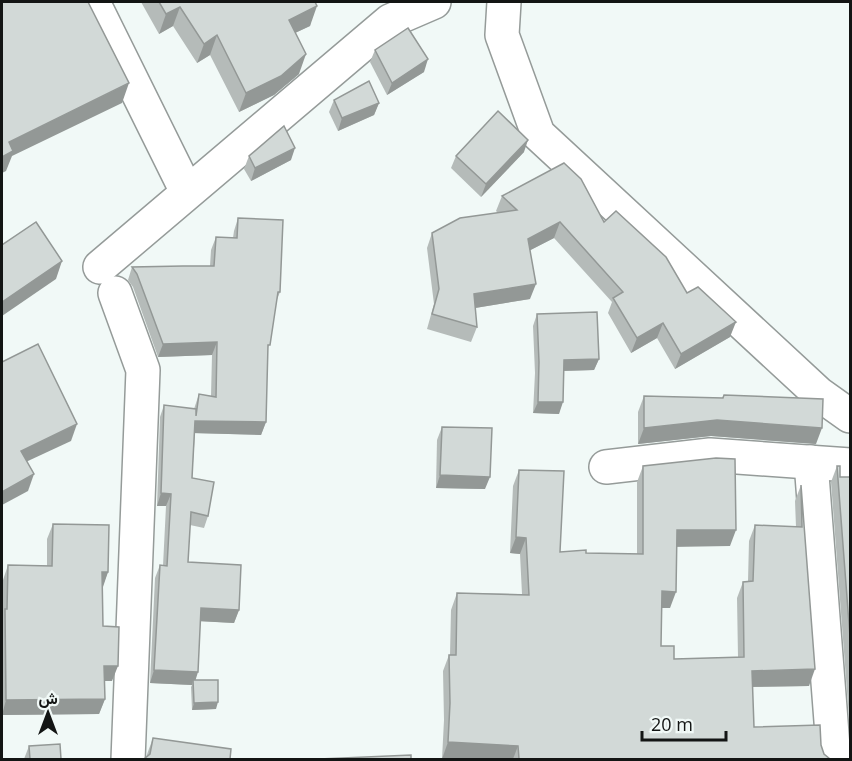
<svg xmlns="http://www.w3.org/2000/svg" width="852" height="761" font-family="'Open Sans',Vazirmatn,sans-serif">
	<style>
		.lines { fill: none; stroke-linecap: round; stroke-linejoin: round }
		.street-casing { stroke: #959b99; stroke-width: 36 }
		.street { stroke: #fff; stroke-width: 33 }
		.wall { fill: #b5bbb9 }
		.shaded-wall { fill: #939896 }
		.building { fill: #d2d9d7; stroke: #939896; stroke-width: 1.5 }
	</style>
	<rect width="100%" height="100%" fill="#f1f9f7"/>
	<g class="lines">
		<g class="street-casing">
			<g id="street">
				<polyline points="93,2 187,192"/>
				<polyline points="504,2 502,35 538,134 819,394 850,416"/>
				<polyline points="100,267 390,21 434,2"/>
				<polyline points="115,293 143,370 128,760"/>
				<polyline points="811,462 834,760"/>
				<polyline points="606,467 710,455 850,465"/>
			</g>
		</g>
		<use href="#street" class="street"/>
	</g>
	<g class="wall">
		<polygon points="141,2 315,2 310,26 295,33 299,74 274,95 239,112 210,55 197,63 173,26 159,34"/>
		<polygon points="375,50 424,72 387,95 370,62"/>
		<polygon points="334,100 379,103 374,115 338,131 329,112"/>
		<polygon points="524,152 481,197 451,168 456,156"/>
		<polygon points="249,156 291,160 251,181 244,169"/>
		<polygon points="502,196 604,222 687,293 730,337 675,369 657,338 631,353 608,313 612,302 554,238 530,250 530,299 475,308 477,327 471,342 427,329 434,304 427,248 432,233 498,213 496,211"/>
		<polygon points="238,218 280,292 276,302 267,354 266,422 261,435 195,433 192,478 208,516 204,528 190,525 188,562 239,610 234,623 200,621 195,680 216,709 192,710 191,687 192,685 150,683 155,578 160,565 163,566 166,506 157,506 160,417 164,405 194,409 199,394 211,396 212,355 158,357 133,287 128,280 132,267 210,266 211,250 216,237 233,238 234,231"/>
		<polygon points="537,314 599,359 594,370 564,371 559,414 533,413 535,373 533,326"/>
		<polygon points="724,395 816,444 711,436 638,444 638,412 644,396 722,398"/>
		<polygon points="442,427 485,489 436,488 437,440"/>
		<polygon points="643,466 730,546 676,546 670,608 661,608 661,646 674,659 738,657 737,598 743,582 748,581 749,541 755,525 796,527 795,501 801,485 809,686 752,687 754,727 821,745 824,754 830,759 442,759 444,720 443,671 449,655 450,655 451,610 457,593 522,594 520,554 510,553 513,486 519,470 560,552 586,553 637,554 637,482"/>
		<polygon points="837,466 840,477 850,477 850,730 831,482"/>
		<polygon points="53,524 108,572 102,587 103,626 112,681 104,681 105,699 99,714 2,715 2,619 3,580 8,565 47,566 47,539"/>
		<polygon points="153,738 230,759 146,757"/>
		<polygon points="29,746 61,759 24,759"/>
	</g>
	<g class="shaded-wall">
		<polygon points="317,6 310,26 282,39 289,20"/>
		<polygon points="180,7 173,26 159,34 166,14"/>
		<polygon points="217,35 210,55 197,63 204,44"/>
		<polygon points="306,54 299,74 274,95 239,112 246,93"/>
		<polygon points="428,59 424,72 387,95 392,83"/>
		<polygon points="129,83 122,103 12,156 6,171 2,173 2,157 9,142"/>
		<polygon points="379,103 374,115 338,131 342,118"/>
		<polygon points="528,140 524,152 481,197 486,184"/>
		<polygon points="295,148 291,160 251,181 255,168"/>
		<polygon points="560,222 554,238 523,254 528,239"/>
		<polygon points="62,261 56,279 2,316 2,302"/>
		<polygon points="536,284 530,299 469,309 474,294"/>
		<polygon points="736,322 730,337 675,369 681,354"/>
		<polygon points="663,323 657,338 631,353 637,338"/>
		<polygon points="217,342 212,355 158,357 163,344"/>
		<polygon points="599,359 594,370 560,371 564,360"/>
		<polygon points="538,402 563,402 559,414 533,413"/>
		<polygon points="717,420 822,428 816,444 711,436 638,444 644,428"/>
		<polygon points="195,421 266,422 261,435 191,433"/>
		<polygon points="77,424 71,441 15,467 21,451"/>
		<polygon points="34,474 28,491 2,505 2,492"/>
		<polygon points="440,475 490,477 485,489 436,488"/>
		<polygon points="161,493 171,494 166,506 157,506"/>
		<polygon points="677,530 736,530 730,546 671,547"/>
		<polygon points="516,537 526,538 520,554 510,553"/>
		<polygon points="102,572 108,572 103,587 97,587"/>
		<polygon points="662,591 676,592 670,608 656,608"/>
		<polygon points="201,608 239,610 234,623 196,621"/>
		<polygon points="104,666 118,666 112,681 99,681"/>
		<polygon points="815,669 809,686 746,687 752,671"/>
		<polygon points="154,670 198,672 194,685 193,680 192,685 150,683"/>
		<polygon points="105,699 99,714 2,715 6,700"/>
		<polygon points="218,702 216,709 192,710 194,703"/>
		<polygon points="448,742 518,746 513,759 442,759"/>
	</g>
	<g class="building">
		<polygon points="2,2 88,2 129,83 9,142 13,151 2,157"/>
		<polygon points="159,2 315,2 317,6 289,20 306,54 281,76 246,93 217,35 204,44 180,7 166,14"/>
		<polygon points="408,28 428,59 392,83 375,50"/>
		<polygon points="369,81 379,103 342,118 334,100"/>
		<polygon points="498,111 528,140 486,184 456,156"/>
		<polygon points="284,126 295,148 255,168 249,156"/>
		<polygon points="564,163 581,179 604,222 616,211 666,257 687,293 698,287 736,322 681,354 663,323 637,338 613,298 623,292 560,222 528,239 536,284 474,294 477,327 432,314 439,289 432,233 460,218 517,210 502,196"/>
		<polygon points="238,218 283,220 280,292 278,292 270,345 268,345 266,422 195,421 192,478 214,482 208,516 191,512 188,562 241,565 239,610 201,608 198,672 154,670 160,565 167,566 171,494 161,493 164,405 196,409 196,416 199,394 216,397 217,342 163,344 137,274 132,267 183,266 214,266 216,237 237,238"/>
		<polygon points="36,222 62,261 2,302 2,245"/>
		<polygon points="597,312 599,359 564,360 563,402 538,402 539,362 537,314"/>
		<polygon points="38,344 77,424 21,451 34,474 2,492 2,362"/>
		<polygon points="724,395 823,399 822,428 717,420 644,428 644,396 723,398"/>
		<polygon points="442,427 492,428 490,477 440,475"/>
		<polygon points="716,458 735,459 736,530 677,530 676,592 662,591 661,646 674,646 674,659 744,657 743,582 753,581 755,525 802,527 801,485 815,669 752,671 754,727 820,725 821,745 824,754 830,759 519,759 518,746 448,742 450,703 449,655 456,655 457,593 529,595 526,538 516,537 519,470 564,471 560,552 586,550 586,553 643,554 643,466"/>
		<polygon points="837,466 840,466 840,477 850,477 850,637"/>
		<polygon points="53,524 109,525 108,572 102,572 103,626 119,627 118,666 104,666 105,699 6,700 5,609 7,609 8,565 52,566"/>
		<polygon points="193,680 218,680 218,702 194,703"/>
		<polygon points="153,738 231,749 230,759 144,759 150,754"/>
		<polygon points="60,744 61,759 30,759 29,746"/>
		<polygon points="411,755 411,759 319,759"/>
	</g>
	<rect width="852" height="761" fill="none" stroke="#131514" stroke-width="6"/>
	<g transform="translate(48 713)" stroke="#f1f9f7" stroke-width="4.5" paint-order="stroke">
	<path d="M0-4.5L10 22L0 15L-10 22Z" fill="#131514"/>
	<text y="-9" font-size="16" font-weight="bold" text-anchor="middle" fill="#131514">ش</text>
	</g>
	<path d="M642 731v9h84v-9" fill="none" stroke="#131514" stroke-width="3"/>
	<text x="651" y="731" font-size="18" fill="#131514" stroke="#f1f9f7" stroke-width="4.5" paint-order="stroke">20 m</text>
</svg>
